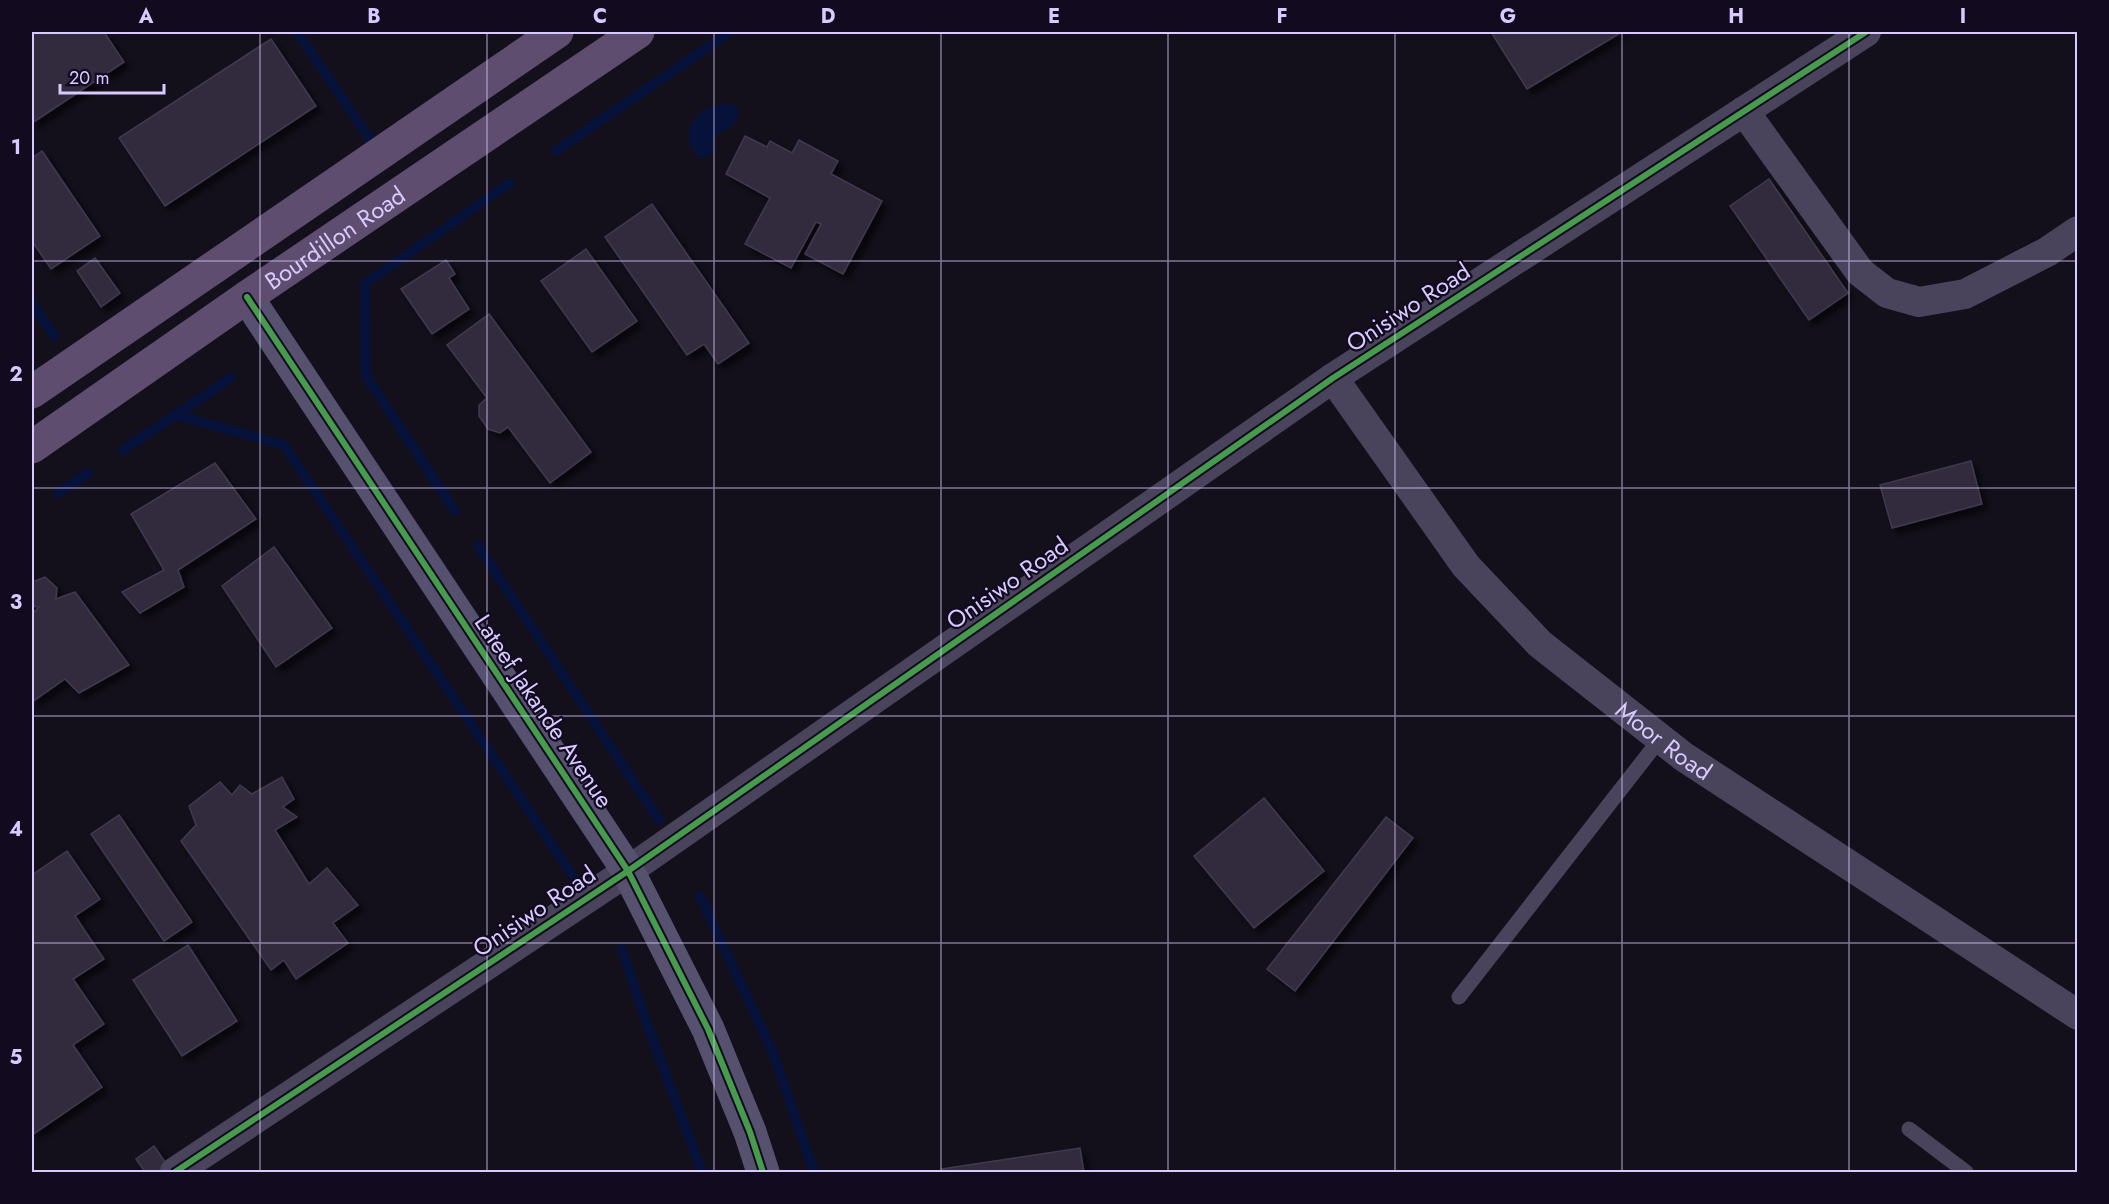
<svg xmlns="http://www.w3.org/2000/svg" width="2109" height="1204" font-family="Jost,sans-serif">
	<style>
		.water { fill: #07123b }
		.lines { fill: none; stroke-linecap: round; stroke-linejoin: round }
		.stream { stroke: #07123b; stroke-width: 10 }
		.building { fill: #322c3e; stroke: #413950; stroke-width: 1.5; filter: url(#shadow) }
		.lane { stroke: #49445c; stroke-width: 15 }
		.street { stroke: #49445c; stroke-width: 30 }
		.secondary { stroke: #56516f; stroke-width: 33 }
		.primary { stroke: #5e4d6e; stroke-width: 33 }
		.cycleway-casing { stroke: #120b20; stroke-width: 10 }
		.cycleway { stroke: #469c4c; stroke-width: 6 }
		.grid { fill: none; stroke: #d8caff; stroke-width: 1.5; stroke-opacity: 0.55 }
		.labels { text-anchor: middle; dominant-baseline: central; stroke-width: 4.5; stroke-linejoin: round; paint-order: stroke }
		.street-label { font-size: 24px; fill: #d8caff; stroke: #120b20 }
		.neatline { fill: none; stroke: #d8caff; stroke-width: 2 }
		.grid-label { font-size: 20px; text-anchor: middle; font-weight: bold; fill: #d8caff }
	</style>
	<defs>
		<filter id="shadow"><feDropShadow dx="5.5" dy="5.5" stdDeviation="3" flood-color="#0009"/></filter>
	</defs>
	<rect width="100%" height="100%" fill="#13101b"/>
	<path class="water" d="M723,104L735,105C746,124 727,128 713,137V152L706,158L698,157C684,143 686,122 704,110C709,107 718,106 723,104Z"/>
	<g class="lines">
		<g class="stream">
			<polyline points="297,32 374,145"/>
			<polyline points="556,151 730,32"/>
			<polyline points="32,303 54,336"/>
			<polyline points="176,415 284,445 574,878"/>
			<polyline points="123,450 231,378"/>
			<polyline points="58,493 88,473"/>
			<polyline points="455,511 366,376 365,284 510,183"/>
			<polyline points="478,546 659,820"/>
			<polyline points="700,896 774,1055 814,1172"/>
			<polyline points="622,949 646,1021 702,1172"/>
		</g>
	</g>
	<g class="building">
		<polygon points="32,32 104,32 124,62 32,123"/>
		<polygon points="1491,32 1622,32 1527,89"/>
		<polygon points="271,39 316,106 165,206 119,138"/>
		<polygon points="745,136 767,147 770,141 792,153 799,140 838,161 831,174 882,201 843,274 805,254 821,224 816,222 791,268 745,244 770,198 726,174"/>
		<polygon points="42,151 100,236 51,269 32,241 32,158"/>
		<polygon points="1769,179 1848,293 1809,320 1730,206"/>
		<polygon points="652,204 749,343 718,364 704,344 687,355 605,237"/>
		<polygon points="586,249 637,321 592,352 541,281"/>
		<polygon points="95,258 120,293 101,307 77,271"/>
		<polygon points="446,260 455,274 449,278 469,309 432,334 401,289"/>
		<polygon points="489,314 591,452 550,483 508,427 500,433 488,429 479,416 479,405 487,398 447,345"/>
		<polygon points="1971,461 1982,504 1892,528 1880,485"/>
		<polygon points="215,463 256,519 178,570 184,587 140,613 122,592 164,570 131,514"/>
		<polygon points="274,547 332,628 276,667 222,586"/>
		<polygon points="45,577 57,588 56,599 75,592 129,665 79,693 65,679 32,702 32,614 39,607 32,606 32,582"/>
		<polygon points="282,777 294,799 283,807 297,817 275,830 309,884 327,868 358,905 333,923 348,943 296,979 284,960 271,970 181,841 196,825 189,806 220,782 232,795 240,785 252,794"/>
		<polygon points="1264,798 1324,871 1254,928 1194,856"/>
		<polygon points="119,815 192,922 164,941 91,834"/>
		<polygon points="1386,817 1413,838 1295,991 1267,969"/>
		<polygon points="67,851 100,899 75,916 104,959 73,979 104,1024 73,1045 102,1087 32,1135 32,875"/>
		<polygon points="188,945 237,1021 182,1056 133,980"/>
		<polygon points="154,1146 170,1169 165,1172 145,1172 136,1159"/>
		<polygon points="1080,1148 1084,1172 942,1172 942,1169"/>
	</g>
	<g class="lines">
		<g class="lane">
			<polyline points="1459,997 1660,739"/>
			<polyline points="1909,1129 1966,1172"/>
		</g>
		<g class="street">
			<polyline points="1744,111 1860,272 1887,293 1919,302 1965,294 2047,252 2078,231"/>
			<path id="s1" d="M1333,378L1466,566L1540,644L1684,757L2078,1015"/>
			<polyline points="175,1172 628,871 1333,378 1866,32"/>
		</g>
		<polyline class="secondary" points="247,297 628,871 708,1029 750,1132 763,1172"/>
		<g class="primary">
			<polyline points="32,392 557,32"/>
			<path id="s2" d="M32,447L247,297L638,32"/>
		</g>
		<g class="cycleway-casing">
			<g id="cycleway">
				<polyline points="247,297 628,871 708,1029 750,1132 763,1172"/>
				<polyline points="175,1172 628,871 1333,378 1866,32"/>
			</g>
		</g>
		<use href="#cycleway" class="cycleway"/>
	</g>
	<path class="grid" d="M260,32V1172M487,32V1172M714,32V1172M941,32V1172M1168,32V1172M1395,32V1172M1622,32V1172M1849,32V1172M32,261H2078M32,488H2078M32,716H2078M32,943H2078"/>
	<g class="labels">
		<g class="street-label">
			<text stroke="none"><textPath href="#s2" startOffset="368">Bourdillon Road</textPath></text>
			<text transform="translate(1408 307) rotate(-33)">Onisiwo Road</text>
			<text transform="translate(1007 583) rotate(-35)">Onisiwo Road</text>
			<text transform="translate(544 711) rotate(56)">Lateef Jakande Avenue</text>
			<text stroke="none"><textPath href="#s1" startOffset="495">Moor Road</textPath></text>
			<text transform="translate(534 911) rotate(-34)">Onisiwo Road</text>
		</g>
	</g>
	<rect width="2109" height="1204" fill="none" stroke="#120b20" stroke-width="66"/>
	<path d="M60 84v9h104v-9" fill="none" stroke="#d8caff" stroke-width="3"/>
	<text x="69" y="84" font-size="18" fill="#d8caff" stroke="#120b20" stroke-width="4.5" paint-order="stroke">20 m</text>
	<rect x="33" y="33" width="2043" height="1138" class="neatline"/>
	<g class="grid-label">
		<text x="146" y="23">A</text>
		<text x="374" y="23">B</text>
		<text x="600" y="23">C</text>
		<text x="828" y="23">D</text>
		<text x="1054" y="23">E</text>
		<text x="1282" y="23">F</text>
		<text x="1508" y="23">G</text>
		<text x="1736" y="23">H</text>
		<text x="1963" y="23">I</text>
		<text x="16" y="154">1</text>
		<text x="16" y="381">2</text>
		<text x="16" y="609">3</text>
		<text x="16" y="836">4</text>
		<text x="16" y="1064">5</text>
	</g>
</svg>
